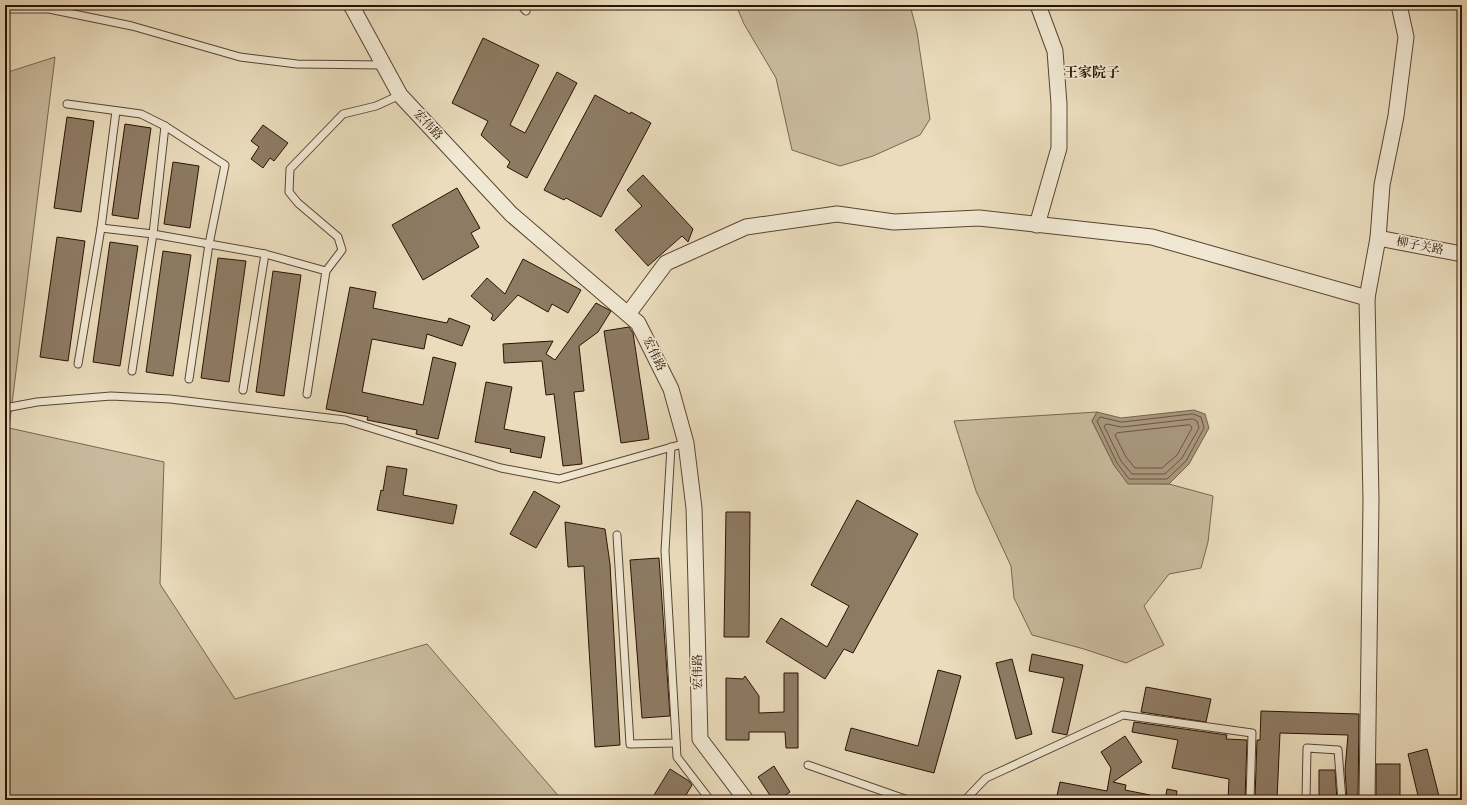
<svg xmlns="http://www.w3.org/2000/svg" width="1467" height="805" font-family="'IM FELL DW Pica','Noto Serif SC',serif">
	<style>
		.green { fill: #c9ba9d; stroke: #7a6650 }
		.water { fill: #a9977d; stroke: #76624d }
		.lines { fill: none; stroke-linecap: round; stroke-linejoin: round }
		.shore { stroke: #6a5440; stroke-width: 1 }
		.building { fill: #8e7b64; stroke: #2a1204 }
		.service-casing { stroke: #5a4432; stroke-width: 9 }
		.minor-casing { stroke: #5a4432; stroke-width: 17 }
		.service { stroke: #f1e8d3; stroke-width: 7 }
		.minor { stroke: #f1e8d3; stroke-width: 15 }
		.labels { text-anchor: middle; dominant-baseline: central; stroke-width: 3.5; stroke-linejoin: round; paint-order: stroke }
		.street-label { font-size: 12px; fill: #2a1204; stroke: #f1e8d3 }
		.quarter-label { font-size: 14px; font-weight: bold; fill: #2a1204; stroke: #f1e8d3 }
	</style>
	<rect width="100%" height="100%" fill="#eadcbc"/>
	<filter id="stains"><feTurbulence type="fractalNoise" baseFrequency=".005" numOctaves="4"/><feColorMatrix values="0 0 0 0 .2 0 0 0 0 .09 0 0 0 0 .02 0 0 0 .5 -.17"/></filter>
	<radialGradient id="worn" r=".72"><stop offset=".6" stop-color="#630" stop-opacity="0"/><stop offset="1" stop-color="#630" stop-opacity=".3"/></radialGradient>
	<g class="green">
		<polygon points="736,5 910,5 917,32 930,119 920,135 873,156 840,166 792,150 776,78 744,24"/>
		<polygon points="55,57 9,428 164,462 160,584 235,699 427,644 562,800 5,800 5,73"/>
		<polygon points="1097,412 1092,421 1114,465 1128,483 1169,484 1213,496 1208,542 1201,568 1169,574 1144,606 1164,645 1126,663 1084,649 1032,635 1014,598 1011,566 976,491 954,421"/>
	</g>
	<polygon class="water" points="1194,410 1205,414 1209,428 1189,464 1169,484 1128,484 1114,465 1092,421 1097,412 1121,418"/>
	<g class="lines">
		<g class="shore">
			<polygon points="1193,414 1201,417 1204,428 1186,461 1167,479 1129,479 1117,463 1097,421 1100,417 1121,422"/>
			<polygon points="1193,419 1197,421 1199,428 1182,458 1165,474 1132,474 1121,461 1104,426 1107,424 1121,427"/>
			<polygon points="1190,425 1192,428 1177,455 1162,468 1135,468 1126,457 1115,435 1117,433"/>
		</g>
	</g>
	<g class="building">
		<polygon points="483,38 539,65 510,125 525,133 557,72 577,83 527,178 507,167 510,162 481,135 488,121 452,103"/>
		<polygon points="595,95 630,114 631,112 651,123 601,217 566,198 564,200 544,190"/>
		<polygon points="67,117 94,121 81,212 54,208"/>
		<polygon points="125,124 151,128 138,219 112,215"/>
		<polygon points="263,125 288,143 274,161 270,158 263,168 251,159 259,147 251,141"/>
		<polygon points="173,162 199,166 190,228 164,224"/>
		<polygon points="643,175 693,229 688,242 682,236 648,266 615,230 642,206 627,190"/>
		<polygon points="457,188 480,228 471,233 479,247 423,280 392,225"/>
		<polygon points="57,237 85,241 68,361 40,357"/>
		<polygon points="110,242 138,246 120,366 93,362"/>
		<polygon points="163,251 191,255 173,376 146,372"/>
		<polygon points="218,258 246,261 229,382 201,378"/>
		<polygon points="523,259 581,290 568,313 552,304 548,312 518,295 494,321 491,319 493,315 471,296 487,278 505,294"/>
		<polygon points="273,271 301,275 284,396 256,392"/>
		<polygon points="350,287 376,292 373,308 447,323 449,318 470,326 462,346 427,334 424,349 372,339 362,392 423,405 433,357 456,363 438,439 416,434 417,430 367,420 368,417 326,409"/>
		<polygon points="596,303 611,311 598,332 579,346 584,391 574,392 582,464 563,466 554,394 546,395 542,361 504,363 503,344 553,341 546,354 555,360"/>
		<polygon points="629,327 633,333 649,439 621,443 604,331"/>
		<polygon points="486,382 512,387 504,429 545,437 541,458 510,452 511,449 475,442"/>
		<polygon points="387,466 407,469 403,495 457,505 453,524 377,510 381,490 383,491"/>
		<polygon points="534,491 560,506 536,548 510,534"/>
		<polygon points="857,500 918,534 853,653 844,649 825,679 766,642 781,618 827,647 849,606 811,585"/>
		<polygon points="726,512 750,512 749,637 724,637"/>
		<polygon points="565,522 605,529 610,564 620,745 595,747 584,566 568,567"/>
		<polygon points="659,558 670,716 642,718 630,560"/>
		<polygon points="1032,654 1083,665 1067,735 1052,732 1064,678 1029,671"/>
		<polygon points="1012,659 1032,734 1016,739 996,663"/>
		<polygon points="938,670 961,676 934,773 845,750 851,728 918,746"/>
		<polygon points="784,673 798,673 798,748 786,748 785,732 749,732 749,740 726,740 726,678 743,679 745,676 759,696 759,713 784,712"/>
		<polygon points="1146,687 1211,699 1206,722 1141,712"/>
		<polygon points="1261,711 1359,714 1358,800 1347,800 1345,770 1348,735 1280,733 1277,799 1255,798 1257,740 1260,740"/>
		<polygon points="1134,722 1227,735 1226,739 1247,740 1245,800 1228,800 1229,779 1172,768 1178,740 1132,732"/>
		<polygon points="1125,736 1142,762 1113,782 1126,785 1125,790 1150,795 1150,800 1056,800 1060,782 1107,791 1111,768 1101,752"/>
		<polygon points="1427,749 1440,800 1419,800 1408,754"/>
		<rect x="1376" y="764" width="24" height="36"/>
		<polygon points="774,766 790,792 778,800 773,800 758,777"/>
		<polygon points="670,769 689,781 692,785 683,800 651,800"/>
		<polygon points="1319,770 1335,770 1337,800 1319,800"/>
		<polygon points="1167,789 1177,791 1176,800 1165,800"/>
	</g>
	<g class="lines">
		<g class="service-casing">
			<g id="service">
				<polyline points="521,5 526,11"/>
				<polyline points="5,9 49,9 132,26 240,57 297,64 383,65"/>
				<polyline points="67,104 141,114 165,126 225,165 209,244 189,379"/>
				<polyline points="101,228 153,234 265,254 326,271"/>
				<polyline points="78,364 101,228 116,111"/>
				<polyline points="132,371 153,234 165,126"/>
				<polyline points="243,390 265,254"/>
				<polyline points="307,394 326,271 342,250 338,237 298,203 289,192 290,169 343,114 376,106 400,95"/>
				<polyline points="5,408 37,402 111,396 170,399 345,420 501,468 559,479 686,443"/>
				<polyline points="671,447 665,551 677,757 710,800"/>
				<polyline points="617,535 630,744 676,743"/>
				<polyline points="808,765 908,800"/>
				<polyline points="965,800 986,778 1123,715 1252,733 1250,800"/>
				<polyline points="1306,800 1307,748 1338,750 1342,800"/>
			</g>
		</g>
		<g class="minor-casing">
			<g id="minor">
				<polyline points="351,5 400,95 511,214 638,323 671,389 686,443 694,508 700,739 746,800"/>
				<polyline points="1037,225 1059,148 1059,104 1055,51 1038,5"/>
				<polyline points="1378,238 1462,254"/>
				<polyline points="628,314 666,263 746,227 837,214 894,222 979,218 1152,237 1367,298"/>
				<polyline points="1367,800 1371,500 1367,298 1378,238 1382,185 1396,116 1406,37 1399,5"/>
			</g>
		</g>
		<use href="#service" class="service"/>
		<use href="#minor" class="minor"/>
	</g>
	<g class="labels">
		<g class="street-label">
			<text transform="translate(428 125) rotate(47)">宏伟路</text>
			<text transform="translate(1420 246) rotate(11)">柳子关路</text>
			<text transform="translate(654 354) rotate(64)">宏伟路</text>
			<text transform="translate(698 672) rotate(-91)">宏伟路</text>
		</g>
		<g class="quarter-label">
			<text x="1092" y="73">王家院子</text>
		</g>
	</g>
	<rect width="1467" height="805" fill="none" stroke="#eadcbc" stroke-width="20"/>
	<rect x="6" y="6" width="1455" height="793" fill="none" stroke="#2a1204" stroke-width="2"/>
	<rect x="10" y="10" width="1447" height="785" fill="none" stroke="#2a1204"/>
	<rect width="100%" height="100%" filter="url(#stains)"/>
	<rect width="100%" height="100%" fill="url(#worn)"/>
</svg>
